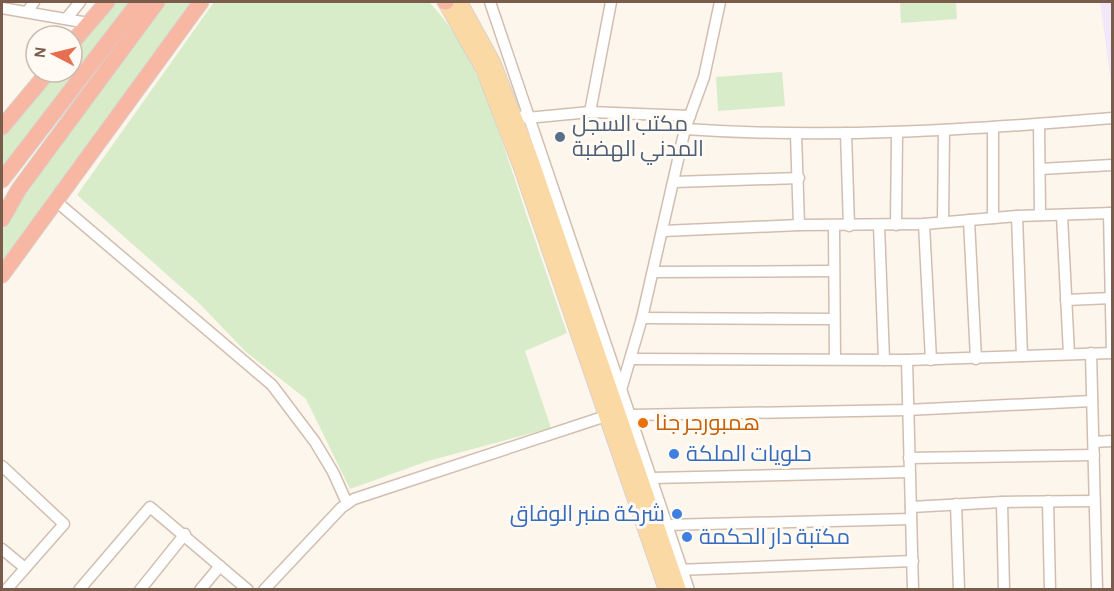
<svg xmlns="http://www.w3.org/2000/svg" width="1114" height="591" font-family="'Alegreya Sans',Cairo,sans-serif">
	<style>
		.education { fill: #f3e8fa }
		.green { fill: #d8ecc9 }
		.lines { fill: none; stroke-linecap: round; stroke-linejoin: round }
		.minor-casing { stroke: #d1beb0; stroke-width: 13 }
		.major-casing { stroke: #dad1cd; stroke-width: 16 }
		.highway-casing { stroke: #dad1cd; stroke-width: 17 }
		.minor { stroke: #fff; stroke-width: 10 }
		.major { stroke: #fbd9a5; stroke-width: 14 }
		.highway { stroke: #f7b7a3; stroke-width: 15 }
		.service-dot { fill: #5c6f8a; stroke: #fffaf3; stroke-width: 2 }
		.food-dot { fill: #e8710a; stroke: #fffaf3; stroke-width: 2 }
		.shop-dot { fill: #3f7fe0; stroke: #fffaf3; stroke-width: 2 }
		.labels { text-anchor: middle; dominant-baseline: central; stroke-width: 6; stroke-linejoin: round; paint-order: stroke }
		.service-label { font-size: 22px; fill: #4e5e75; stroke: #fffaf3; text-anchor: start }
		.food-label { font-size: 22px; fill: #c56008; stroke: #fffaf3; text-anchor: start }
		.shop-label { font-size: 22px; fill: #366cbe; stroke: #fffaf3; text-anchor: start }
	</style>
	<rect width="100%" height="100%" fill="#fdf6ec"/>
	<polygon class="education" points="1100,2 1112,2 1112,91"/>
	<g class="green">
		<polygon points="115,2 131,2 2,173 2,137 55,72 72,72 72,52"/>
		<polygon points="166,2 193,2 2,268 2,231 26,186"/>
		<path d="M214,2H429C475,50 493,115 514,177C531,229 549,281 567,333L525,351L551,428L428,461L350,489L306,399L246,352L199,303L77,195Z"/>
		<polygon points="900,2 956,2 957,19 901,23"/>
		<polygon points="782,72 785,106 718,111 716,77"/>
	</g>
	<g class="lines">
		<g class="minor-casing">
			<g id="minor">
				<polyline points="490,2 689,590"/>
				<polyline points="2,8 88,23"/>
				<polyline points="27,12 34,2"/>
				<polyline points="66,19 80,2"/>
				<polyline points="590,112 611,2"/>
				<polyline points="523,116 527,118 590,112 690,116"/>
				<polyline points="1039,124 1040,215"/>
				<path d="M685,129C828,139 970,130 1112,118"/>
				<polyline points="846,133 849,226"/>
				<polyline points="796,134 799,225"/>
				<polyline points="1040,169 1112,165"/>
				<polyline points="674,182 799,178"/>
				<polyline points="57,202 272,385 315,442 333,472 347,503"/>
				<polyline points="1109,213 1112,353"/>
				<polyline points="1017,216 1022,356"/>
				<polyline points="1062,216 1069,354"/>
				<polyline points="993,218 993,127"/>
				<polyline points="969,220 976,359"/>
				<polyline points="943,222 944,130"/>
				<polyline points="924,224 931,360"/>
				<polyline points="879,225 884,360"/>
				<polyline points="896,225 897,134"/>
				<polyline points="834,227 835,359"/>
				<polyline points="663,231 799,225 924,224 1017,216 1112,213"/>
				<polyline points="653,272 833,271"/>
				<polyline points="1066,300 1112,298"/>
				<polyline points="642,318 834,319"/>
				<polyline points="1091,353 1097,590"/>
				<polyline points="632,359 907,360 1112,353"/>
				<polyline points="907,360 913,590"/>
				<polyline points="621,390 642,318 685,129 704,77 720,2"/>
				<polyline points="631,415 907,410 1092,401"/>
				<polyline points="1094,442 1112,441"/>
				<polyline points="909,458 1094,455"/>
				<polyline points="2,466 64,524 6,590"/>
				<polyline points="652,478 909,472"/>
				<polyline points="1048,501 1050,590"/>
				<polyline points="1002,502 1004,590"/>
				<polyline points="956,504 959,590"/>
				<polyline points="911,507 1002,502 1094,501"/>
				<polyline points="666,525 911,519"/>
				<polyline points="2,549 25,568"/>
				<polyline points="676,570 913,561"/>
				<polyline points="79,590 150,507 248,590"/>
				<polyline points="140,590 185,534"/>
				<polyline points="200,590 220,566"/>
				<polyline points="264,590 341,508 354,499 606,416"/>
			</g>
		</g>
		<g class="major-casing">
			<g id="major">
				<polyline points="445,2 483,69 521,168 666,590"/>
				<polyline points="460,2 493,62 532,162 679,590"/>
			</g>
		</g>
		<g class="highway-casing">
			<g id="highway">
				<polyline points="445,2 446,2"/>
				<polyline points="72,43 107,2"/>
				<polyline points="2,127 48,72"/>
				<polyline points="2,180 139,2"/>
				<polyline points="2,219 19,189 157,2"/>
				<polyline points="2,275 201,2"/>
			</g>
		</g>
		<use href="#minor" class="minor"/>
		<use href="#major" class="major"/>
		<use href="#highway" class="highway"/>
	</g>
	<circle class="service-dot" cx="560" cy="137" r="6"/>
	<circle class="food-dot" cx="643" cy="423" r="6"/>
	<g class="shop-dot">
		<circle cx="674" cy="454" r="6"/>
		<circle cx="677" cy="514" r="6"/>
		<circle cx="687" cy="537" r="6"/>
	</g>
	<g class="labels">
		<g class="service-label">
			<text x="572" y="124">مكتب السجل<tspan x="572" dy="25">المدني الهضبة</tspan></text>
		</g>
		<g class="food-label">
			<text x="655" y="423">همبورجر جنا</text>
		</g>
		<g class="shop-label">
			<text x="686" y="454">حلويات الملكة</text>
			<text x="665" y="514" text-anchor="end">شركة منبر الوفاق</text>
			<text x="699" y="537">مكتبة دار الحكمة</text>
		</g>
	</g>
	<rect width="1114" height="591" fill="none" stroke="#7a5c4d" stroke-width="6"/>
	<g transform="translate(54 54) rotate(277)"><circle r="28" fill="#fffaf3" stroke="#cabbb1" stroke-width="1.5"/>
	<path d="M0-4.5L10 22L0 15L-10 22Z" fill="#e76f51"/>
	<text y="-9" font-size="16" font-weight="bold" text-anchor="middle" fill="#7a5c4d">N</text>
	</g>
</svg>
